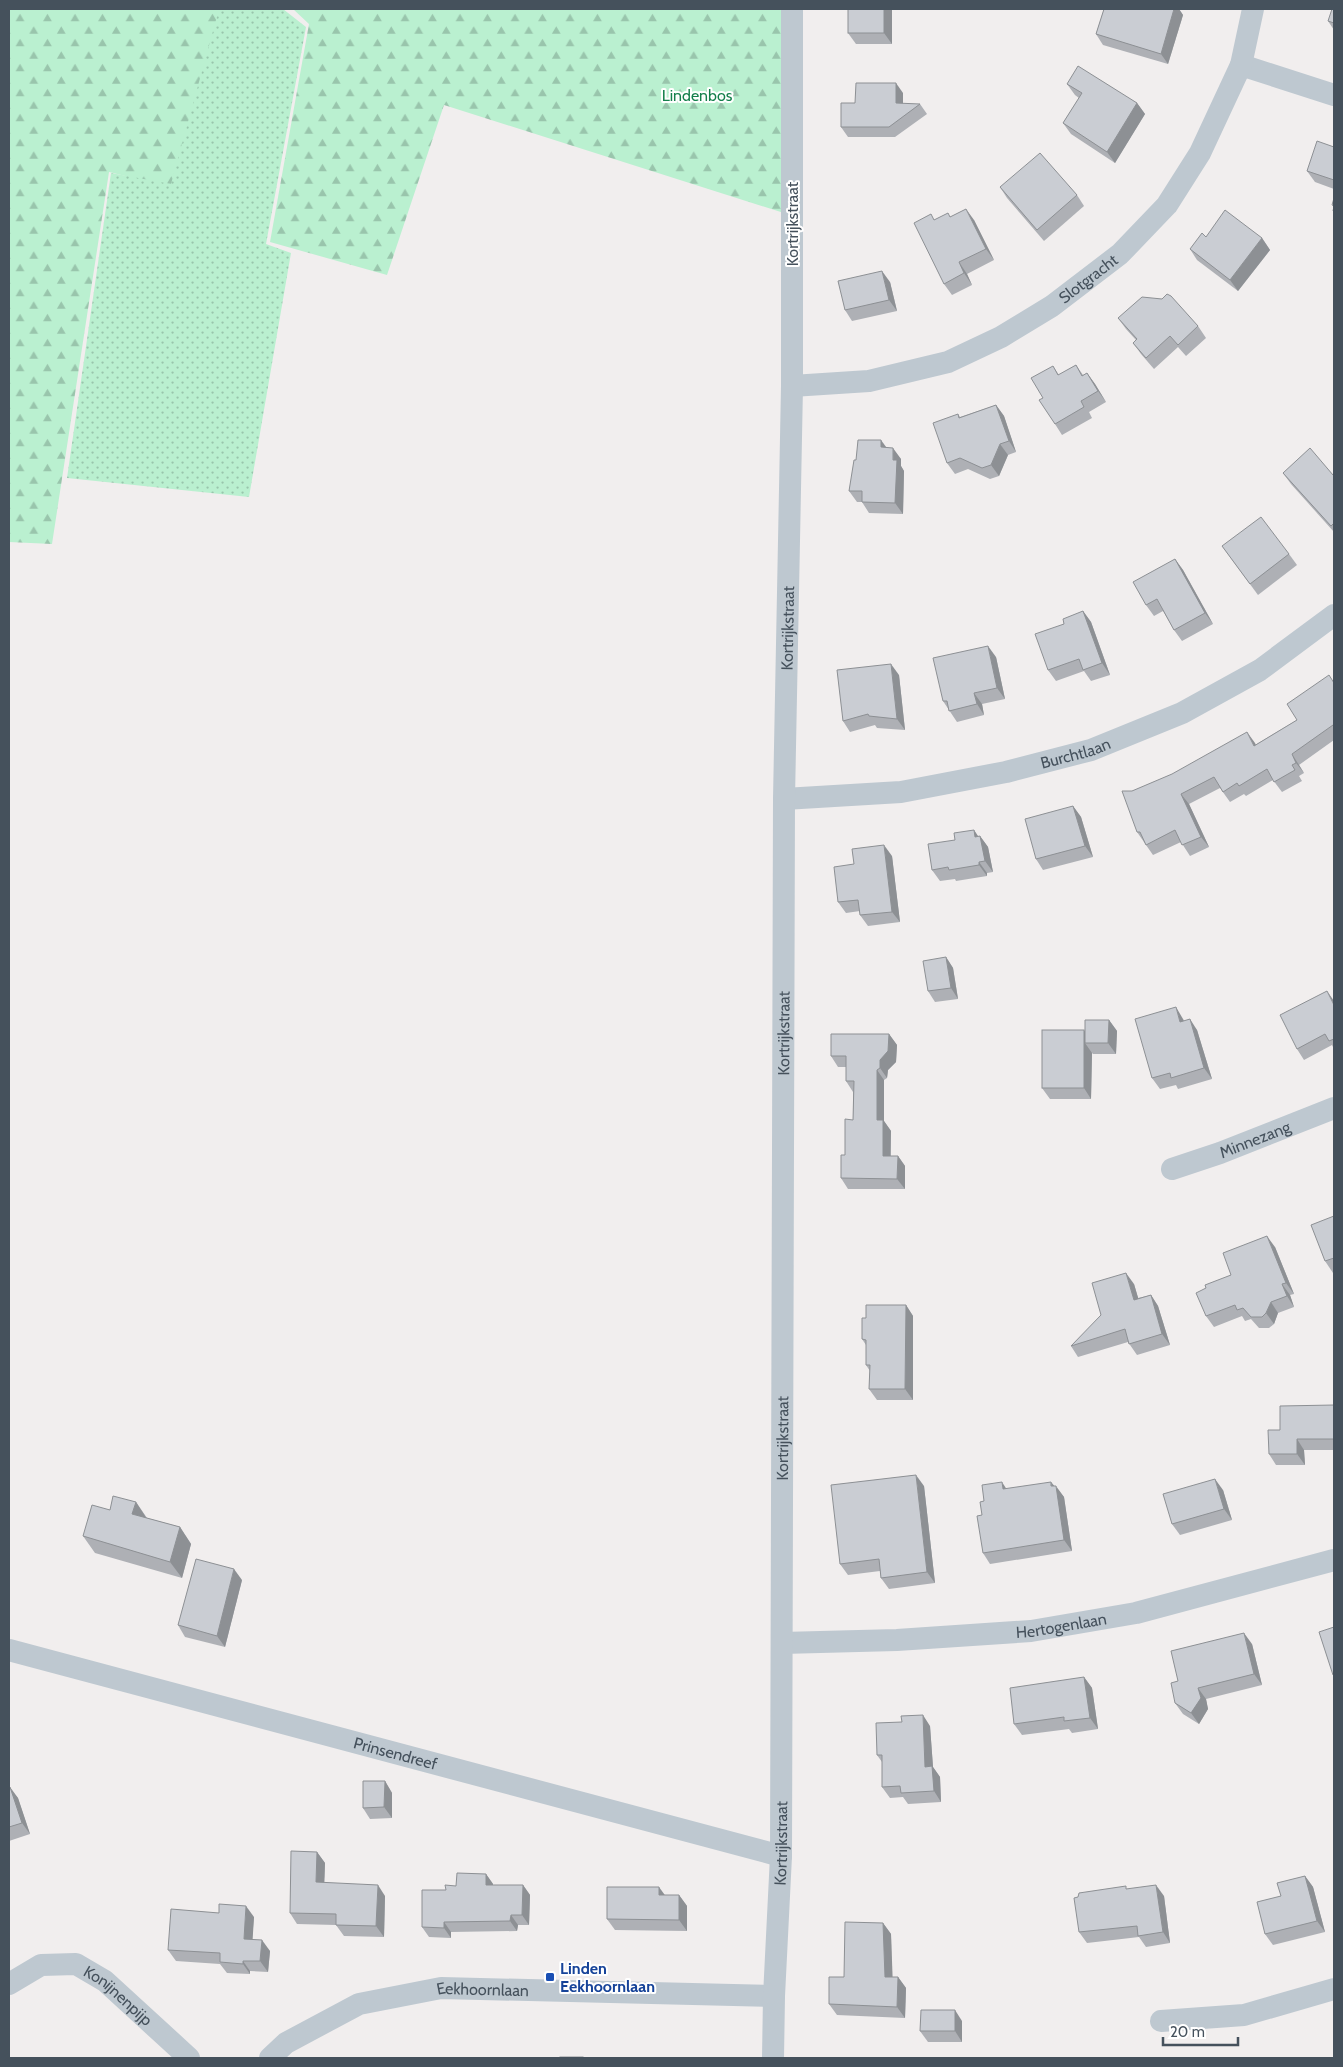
<svg xmlns="http://www.w3.org/2000/svg" width="1343" height="2067" font-family="Cabin,sans-serif">
	<style>
		.forest { fill: url(#forest-firs) }
		.park { fill: url(#park-dots) }
		.lines { fill: none; stroke-linecap: round; stroke-linejoin: round }
		.street { stroke: #bec8d0; stroke-width: 22 }
		.wall { fill: #aeb0b5 }
		.shaded-wall { fill: #8d9094 }
		.building { fill: #cacdd3; stroke: #8d9094 }
		.transit-dot { fill: #1a4fb4; stroke: #fff; stroke-width: 2 }
		.labels { text-anchor: middle; dominant-baseline: central; stroke-width: 4; stroke-linejoin: round; paint-order: stroke }
		.park-label { font-size: 16px; fill: #147f4b; stroke: #fff }
		.street-label { font-size: 16px; fill: #45515c; stroke: #fff }
		.transit-label { font-size: 16px; font-weight: bold; fill: #164399; stroke: #fff; text-anchor: start }
	</style>
	<defs>
		<pattern id="forest-firs" width="22" height="20" patternUnits="userSpaceOnUse" patternTransform="scale(1.25)"><rect width="22" height="20" fill="#baf0d0"/><path d="M5 1l3.5 6h-7zM16 11l3.5 6h-7z" fill="#99c5ac"/></pattern>
		<pattern id="park-dots" width="8" height="8" patternUnits="userSpaceOnUse" patternTransform="scale(1.25)"><rect width="8" height="8" fill="#baf0d0"/><path d="M2 2h.1M6 6h.1" fill="none" stroke="#99c5ac" stroke-width="1.8" stroke-linecap="round"/></pattern>
	</defs>
	<rect width="100%" height="100%" fill="#f1eeee"/>
	<g class="forest">
		<polygon points="9,9 223,9 178,189 109,172 52,544 9,542"/>
		<polygon points="293,9 784,9 784,213 444,105 387,275 270,242 309,24"/>
	</g>
	<polygon class="park" points="219,9 283,9 306,27 266,244 291,253 249,497 67,478 111,173 171,184"/>
	<g class="lines">
		<g class="street">
			<polyline points="1241,65 1334,95"/>
			<path id="s1" d="M792,386L869,381L948,362L1001,337L1052,306L1120,254L1167,205L1200,153L1241,65L1253,9"/>
			<path id="s2" d="M784,799L901,792L1006,772L1091,750L1182,713L1260,670L1334,615"/>
			<path id="s3" d="M1172,1169L1220,1153L1334,1108"/>
			<path id="s4" d="M782,1643L897,1640L1031,1631L1136,1613L1334,1560"/>
			<path id="s5" d="M9,1650L781,1856"/>
			<path id="s6" d="M9,1984L41,1965L76,1964L105,1981L189,2058"/>
			<polyline points="1161,2021 1244,2015 1334,1989"/>
			<path id="s7" d="M270,2058L286,2043L359,2004L441,1988L774,1996"/>
			<path id="s8" d="M773,2058L774,1996L781,1856L784,799L792,386V9"/>
		</g>
	</g>
	<g class="wall">
		<polygon points="892,9 892,44 856,44 848,33"/>
		<polygon points="1104,9 1179,9 1183,15 1168,64 1103,45 1096,34"/>
		<polygon points="1334,9 1334,30 1328,21"/>
		<polygon points="1067,84 1137,103 1145,114 1115,163 1071,134 1063,123 1079,98 1075,95"/>
		<polygon points="903,93 903,104 920,104 927,114 895,137 848,137 841,127 855,103"/>
		<polygon points="1334,147 1334,189 1315,182 1307,171"/>
		<polygon points="1000,187 1077,195 1084,206 1044,241 1007,198"/>
		<polygon points="951,217 974,220 994,260 967,274 972,285 952,295 944,284 935,220"/>
		<polygon points="1206,237 1262,238 1270,250 1238,291 1197,260 1190,249"/>
		<polygon points="890,282 897,311 852,321 845,310"/>
		<polygon points="1118,318 1198,326 1206,338 1186,356 1178,347 1154,369 1141,354 1133,343 1136,340 1126,329"/>
		<polygon points="1076,365 1083,375 1087,373 1095,384 1106,402 1089,412 1092,418 1062,435 1055,424 1043,398 1053,366 1059,375"/>
		<polygon points="996,405 1004,416 1016,452 1008,455 999,476 990,479 968,469 955,474 947,463 958,414 960,417"/>
		<polygon points="886,447 901,459 901,466 904,471 903,514 869,513 862,502 857,502 849,491 856,460"/>
		<polygon points="1283,473 1333,475 1334,474 1334,532 1291,484"/>
		<polygon points="1222,546 1289,554 1297,565 1258,595"/>
		<polygon points="1175,559 1183,570 1213,624 1182,641 1174,630 1163,611 1154,616 1146,605"/>
		<polygon points="1083,611 1091,622 1110,675 1091,681 1084,671 1056,681 1048,670 1064,624"/>
		<polygon points="996,657 1005,699 982,704 984,715 957,722 943,701"/>
		<polygon points="899,675 905,730 877,728 875,725 850,732 843,721"/>
		<polygon points="1334,683 1334,740 1299,765 1304,773 1299,776 1302,781 1282,792 1273,780 1246,796 1244,794 1230,802 1220,788 1189,804 1209,847 1190,856 1181,842 1153,855 1137,832 1132,791 1255,745 1297,720"/>
		<polygon points="1073,806 1081,817 1093,857 1043,870 1036,859"/>
		<polygon points="974,830 978,836 980,836 988,847 993,872 987,873 987,876 956,881 955,879 940,881 932,870 955,840"/>
		<polygon points="892,856 900,922 868,926 860,915 860,911 846,913 838,902"/>
		<polygon points="946,957 953,968 958,999 935,1002 928,991"/>
		<polygon points="1334,1001 1334,1049 1332,1045 1304,1060 1297,1049"/>
		<polygon points="1183,1019 1184,1021 1197,1030 1212,1079 1178,1089 1176,1085 1160,1089 1152,1078"/>
		<polygon points="1109,1020 1117,1031 1116,1054 1093,1054 1092,1053 1091,1099 1050,1099 1042,1088 1085,1032"/>
		<polygon points="889,1034 897,1045 896,1062 888,1070 887,1078 884,1080 884,1121 891,1131 891,1156 898,1156 905,1166 905,1189 848,1189 841,1178 845,1155 853,1120 853,1092 846,1081 846,1067 838,1067 831,1056"/>
		<polygon points="1334,1216 1334,1272 1333,1273 1325,1261"/>
		<polygon points="1275,1247 1294,1294 1290,1295 1294,1307 1278,1313 1274,1324 1269,1328 1259,1328 1251,1319 1245,1321 1242,1316 1214,1327 1206,1316 1206,1288 1231,1275"/>
		<polygon points="1134,1284 1138,1298 1151,1295 1158,1306 1170,1345 1137,1355 1128,1342 1078,1357 1071,1346"/>
		<polygon points="906,1305 913,1316 913,1400 877,1400 869,1389 870,1371 866,1365 866,1345 862,1339 866,1318"/>
		<polygon points="1334,1405 1334,1450 1304,1450 1305,1465 1276,1465 1269,1454 1280,1430"/>
		<polygon points="1051,1482 1064,1497 1072,1551 990,1564 983,1553 982,1515 984,1501"/>
		<polygon points="924,1486 935,1583 889,1589 881,1578 880,1571 848,1575 840,1564"/>
		<polygon points="1223,1490 1232,1520 1180,1535 1172,1524"/>
		<polygon points="136,1502 147,1518 180,1527 191,1544 182,1578 95,1553 83,1536 110,1510"/>
		<polygon points="242,1580 225,1647 185,1637 178,1625"/>
		<polygon points="1252,1644 1262,1685 1206,1699 1208,1709 1199,1724 1183,1714 1175,1703 1178,1681"/>
		<polygon points="1084,1677 1092,1688 1098,1729 1072,1733 1069,1729 1022,1735 1014,1724"/>
		<polygon points="930,1726 933,1767 940,1777 941,1802 908,1804 903,1797 890,1798 882,1787 882,1762 877,1755"/>
		<polygon points="385,1781 392,1793 392,1818 370,1819 363,1808"/>
		<polygon points="9,1788 18,1798 30,1834 9,1841"/>
		<polygon points="317,1852 325,1863 324,1883 385,1896 384,1937 344,1936 336,1925 297,1924 290,1913"/>
		<polygon points="486,1874 493,1884 493,1885 523,1885 530,1895 529,1925 518,1925 517,1931 451,1932 451,1938 429,1937 422,1927 446,1890"/>
		<polygon points="1305,1876 1313,1887 1325,1932 1273,1945 1265,1934 1281,1896"/>
		<polygon points="1128,1889 1164,1896 1170,1943 1146,1947 1139,1937 1087,1943 1079,1932"/>
		<polygon points="664,1895 679,1895 687,1906 687,1931 615,1930 607,1919"/>
		<polygon points="254,1917 252,1939 270,1951 268,1972 250,1971 250,1974 227,1973 220,1964 176,1961 168,1950"/>
		<polygon points="883,1923 891,1934 892,1977 898,1977 906,1988 905,2018 837,2015 829,2004 844,1977"/>
		<polygon points="962,2021 962,2042 928,2042 920,2031"/>
	</g>
	<g class="shaded-wall">
		<polygon points="884,9 892,9 892,44 884,33"/>
		<polygon points="1174,9 1179,9 1183,15 1168,64 1161,54"/>
		<polygon points="896,83 903,93 903,113 896,103"/>
		<polygon points="1137,103 1145,114 1115,163 1107,152"/>
		<polygon points="966,209 974,220 994,260 986,249"/>
		<polygon points="1262,238 1270,250 1238,291 1230,280"/>
		<polygon points="959,262 967,274 972,285 964,273"/>
		<polygon points="882,271 890,282 897,311 889,300"/>
		<polygon points="1087,373 1095,384 1106,402 1098,391"/>
		<polygon points="996,405 1004,416 1016,452 1009,441"/>
		<polygon points="881,440 889,451 881,447"/>
		<polygon points="1000,444 1008,455 999,476 991,465"/>
		<polygon points="893,448 901,459 901,466 904,471 903,514 895,503"/>
		<polygon points="1175,559 1183,570 1213,624 1205,613"/>
		<polygon points="1083,611 1091,622 1110,675 1102,663"/>
		<polygon points="988,646 996,657 1005,699 997,688"/>
		<polygon points="891,664 899,675 905,730 897,719"/>
		<polygon points="974,693 982,704 984,715 977,704"/>
		<polygon points="1247,732 1255,743 1261,756 1254,746"/>
		<polygon points="1292,754 1299,765 1304,773 1296,763"/>
		<polygon points="1181,794 1189,804 1209,847 1201,837"/>
		<polygon points="1073,806 1081,817 1093,857 1085,846"/>
		<polygon points="974,830 981,841 980,836 988,847 993,872 985,861 975,837"/>
		<polygon points="884,845 892,856 900,922 892,912"/>
		<polygon points="979,862 987,873 987,876 979,865"/>
		<polygon points="946,957 953,968 958,999 951,988"/>
		<polygon points="1327,991 1334,1001 1334,1005"/>
		<polygon points="1176,1007 1183,1019 1188,1033 1180,1022"/>
		<polygon points="1190,1019 1197,1030 1212,1079 1204,1068"/>
		<polygon points="1109,1020 1117,1031 1116,1054 1108,1043"/>
		<polygon points="1084,1030 1092,1041 1085,1043 1092,1053 1091,1099 1084,1088"/>
		<polygon points="889,1034 897,1045 896,1062 888,1070 887,1078 880,1068 880,1060"/>
		<polygon points="877,1070 884,1080 884,1121 891,1131 890,1166 883,1156 877,1120"/>
		<polygon points="898,1156 905,1166 905,1189 897,1179"/>
		<polygon points="1267,1236 1275,1247 1294,1294 1286,1283"/>
		<polygon points="1126,1273 1134,1284 1142,1311 1134,1300"/>
		<polygon points="1282,1284 1290,1295 1294,1307 1287,1296"/>
		<polygon points="1151,1295 1158,1306 1170,1345 1162,1334"/>
		<polygon points="1271,1302 1278,1313 1274,1324 1266,1313"/>
		<polygon points="906,1305 913,1316 913,1400 905,1389"/>
		<polygon points="1297,1439 1304,1450 1305,1465 1297,1454"/>
		<polygon points="916,1475 924,1486 935,1583 927,1572"/>
		<polygon points="1215,1479 1223,1490 1232,1520 1224,1509"/>
		<polygon points="1002,1482 1009,1493 1003,1489"/>
		<polygon points="1051,1482 1057,1490 1056,1486 1064,1497 1072,1551 1064,1540"/>
		<polygon points="136,1502 147,1519 132,1514"/>
		<polygon points="180,1527 191,1544 182,1578 170,1562"/>
		<polygon points="234,1569 242,1580 225,1647 217,1636"/>
		<polygon points="1244,1633 1252,1644 1262,1685 1254,1674"/>
		<polygon points="1084,1677 1092,1688 1098,1729 1090,1718"/>
		<polygon points="1198,1688 1206,1699 1208,1709 1199,1724 1191,1713"/>
		<polygon points="923,1715 930,1726 933,1767 940,1777 941,1802 934,1791 925,1767"/>
		<polygon points="385,1781 392,1793 392,1818 384,1807"/>
		<polygon points="10,1787 18,1798 30,1834 22,1823"/>
		<polygon points="317,1852 325,1863 324,1893 316,1882"/>
		<polygon points="486,1874 493,1884 493,1895 486,1885"/>
		<polygon points="1305,1876 1313,1887 1325,1932 1317,1921"/>
		<polygon points="378,1885 385,1896 384,1937 376,1926"/>
		<polygon points="523,1885 530,1895 529,1925 522,1915"/>
		<polygon points="1156,1885 1164,1896 1170,1943 1163,1932"/>
		<polygon points="659,1887 667,1898 659,1895"/>
		<polygon points="679,1895 687,1906 687,1931 679,1920"/>
		<polygon points="246,1906 254,1917 252,1949 244,1939"/>
		<polygon points="511,1915 518,1925 517,1931 510,1921"/>
		<polygon points="444,1922 451,1932 451,1938 444,1928"/>
		<polygon points="883,1923 891,1934 893,1988 885,1977"/>
		<polygon points="262,1940 270,1951 268,1972 260,1961"/>
		<polygon points="243,1961 250,1971 250,1974 243,1964"/>
		<polygon points="898,1977 906,1988 905,2018 897,2007"/>
		<polygon points="955,2010 962,2021 962,2042 955,2031"/>
	</g>
	<g class="building">
		<rect x="848" y="9" width="36" height="24"/>
		<polygon points="1104,9 1174,9 1161,54 1096,34"/>
		<polygon points="1332,9 1334,9 1334,23 1328,21"/>
		<polygon points="1078,66 1137,103 1107,152 1063,123 1082,93 1067,84"/>
		<polygon points="856,83 896,83 896,103 920,104 889,127 841,127 841,103 855,103"/>
		<polygon points="1317,141 1334,147 1334,180 1307,171"/>
		<polygon points="1040,153 1077,195 1037,230 1000,187"/>
		<polygon points="1334,198 1334,211 1333,211 1334,206 1332,205"/>
		<polygon points="966,209 986,249 959,262 964,273 944,284 914,223 931,214 934,220 948,213 950,217"/>
		<polygon points="1225,210 1262,238 1230,280 1190,249 1202,233 1206,237"/>
		<polygon points="882,271 889,300 845,310 838,281"/>
		<polygon points="1167,294 1171,296 1198,326 1178,345 1170,336 1146,358 1133,343 1137,339 1118,318 1142,297 1162,299"/>
		<polygon points="1076,365 1082,376 1087,373 1098,391 1081,401 1084,407 1055,424 1039,400 1043,398 1031,378 1053,366 1058,375"/>
		<polygon points="996,405 1009,441 1000,444 991,465 982,468 960,458 947,463 933,423 958,414 959,418"/>
		<polygon points="858,440 881,440 881,447 893,448 893,460 897,460 895,503 862,502 862,491 849,491 854,460 856,460"/>
		<polygon points="1310,448 1333,475 1334,474 1334,523 1331,526 1283,473"/>
		<polygon points="1261,517 1289,554 1250,584 1222,546"/>
		<polygon points="1175,559 1205,613 1174,630 1157,599 1146,605 1133,582"/>
		<polygon points="1083,611 1102,663 1083,670 1079,659 1048,670 1035,634 1064,624 1063,619"/>
		<polygon points="988,646 997,688 974,693 977,704 949,711 947,701 943,701 933,658"/>
		<polygon points="891,664 897,719 869,716 868,714 843,721 837,670"/>
		<polygon points="1329,675 1334,683 1334,727 1333,725 1292,754 1296,763 1292,765 1295,770 1274,782 1267,769 1239,786 1237,783 1223,792 1214,777 1181,794 1201,837 1182,845 1175,830 1146,845 1140,832 1137,832 1122,791 1132,791 1172,774 1247,732 1254,746 1297,720 1287,704"/>
		<polygon points="1073,806 1085,846 1036,859 1025,819"/>
		<polygon points="974,830 975,837 980,836 985,861 979,862 979,865 949,870 948,867 932,870 928,844 955,840 954,833"/>
		<polygon points="884,845 892,912 860,915 858,900 838,902 834,867 854,864 852,849"/>
		<polygon points="946,957 951,988 928,991 923,961"/>
		<polygon points="1327,991 1334,1005 1334,1039 1329,1041 1325,1034 1297,1049 1280,1015"/>
		<polygon points="1176,1007 1180,1022 1190,1019 1204,1068 1171,1078 1170,1073 1152,1078 1135,1019"/>
		<polygon points="1085,1020 1109,1020 1108,1043 1085,1043"/>
		<rect x="1042" y="1030" width="42" height="58"/>
		<polygon points="831,1034 889,1034 888,1051 880,1060 880,1068 877,1070 877,1120 883,1120 883,1156 898,1156 897,1179 841,1178 841,1155 845,1155 845,1119 853,1120 854,1081 846,1081 846,1056 831,1056"/>
		<polygon points="1334,1216 1334,1258 1325,1261 1311,1225"/>
		<polygon points="1267,1236 1286,1283 1282,1284 1287,1296 1271,1302 1266,1313 1262,1317 1251,1317 1243,1308 1237,1310 1235,1305 1206,1316 1196,1293 1206,1288 1205,1285 1231,1275 1223,1253"/>
		<polygon points="1126,1273 1134,1300 1151,1295 1162,1334 1129,1344 1125,1329 1071,1346 1101,1315 1092,1283"/>
		<polygon points="866,1305 906,1305 905,1389 869,1389 870,1365 866,1365 866,1340 862,1339 862,1318 866,1318"/>
		<polygon points="1334,1405 1334,1439 1297,1439 1297,1454 1269,1454 1268,1430 1280,1430 1280,1406"/>
		<polygon points="916,1475 927,1572 881,1578 879,1559 840,1564 831,1485"/>
		<polygon points="1215,1479 1224,1509 1172,1524 1163,1494"/>
		<polygon points="1002,1482 1003,1489 1051,1482 1051,1486 1056,1486 1064,1540 983,1553 977,1516 982,1515 980,1502 984,1501 982,1485"/>
		<polygon points="113,1496 136,1502 132,1514 180,1527 170,1562 83,1536 92,1505 110,1510"/>
		<polygon points="196,1559 234,1569 217,1636 178,1625"/>
		<polygon points="1334,1627 1334,1675 1333,1675 1319,1632"/>
		<polygon points="1244,1633 1254,1674 1198,1688 1201,1698 1191,1713 1175,1703 1171,1683 1178,1681 1171,1651"/>
		<polygon points="1084,1677 1090,1718 1064,1721 1064,1717 1014,1724 1010,1688"/>
		<polygon points="923,1715 925,1767 932,1766 934,1791 901,1793 900,1786 882,1787 882,1755 877,1755 876,1723 902,1722 901,1716"/>
		<polygon points="363,1781 385,1781 384,1807 363,1808"/>
		<polygon points="10,1787 22,1823 9,1827 9,1788"/>
		<polygon points="291,1851 317,1852 316,1882 378,1885 376,1926 336,1925 336,1914 290,1913"/>
		<polygon points="457,1873 486,1874 486,1885 523,1885 522,1915 511,1915 510,1921 444,1922 444,1928 422,1927 422,1890 446,1890 445,1885 456,1886"/>
		<polygon points="1305,1876 1317,1921 1265,1934 1257,1902 1281,1896 1277,1883"/>
		<polygon points="1156,1885 1163,1932 1138,1936 1137,1926 1079,1932 1074,1898 1078,1897 1079,1893 1126,1886 1126,1889"/>
		<polygon points="607,1887 659,1887 659,1895 679,1895 679,1920 607,1919"/>
		<polygon points="219,1904 246,1906 244,1939 262,1940 260,1961 243,1961 243,1964 220,1962 220,1953 168,1950 171,1909 219,1913"/>
		<polygon points="845,1922 883,1923 885,1977 898,1977 897,2007 829,2004 829,1977 844,1977"/>
		<polygon points="921,2010 955,2010 955,2031 920,2031"/>
		<rect x="560" y="2057" width="23" height="1"/>
	</g>
	<rect class="transit-dot" x="545" y="1972" width="10" height="10" rx="2.5"/>
	<g class="labels">
		<g class="park-label">
			<text x="697" y="95">Lindenbos</text>
		</g>
		<g class="street-label">
			<text transform="translate(792 224) rotate(-90)">Kortrijkstraat</text>
			<text stroke="none"><textPath href="#s1" startOffset="322">Slotgracht</textPath></text>
			<text stroke="none"><textPath href="#s8" startOffset="1430">Kortrijkstraat</textPath></text>
			<text stroke="none"><textPath href="#s2" startOffset="296">Burchtlaan</textPath></text>
			<text stroke="none"><textPath href="#s8" startOffset="1025">Kortrijkstraat</textPath></text>
			<text stroke="none"><textPath href="#s3" startOffset="88">Minnezang</textPath></text>
			<text stroke="none"><textPath href="#s8" startOffset="620">Kortrijkstraat</textPath></text>
			<text stroke="none"><textPath href="#s4" startOffset="280">Hertogenlaan</textPath></text>
			<text stroke="none"><textPath href="#s5" startOffset="400">Prinsendreef</textPath></text>
			<text stroke="none"><textPath href="#s8" startOffset="215">Kortrijkstraat</textPath></text>
			<text stroke="none"><textPath href="#s7" startOffset="230">Eekhoornlaan</textPath></text>
			<text stroke="none"><textPath href="#s6" startOffset="125">Konijnenpijp</textPath></text>
		</g>
		<g class="transit-label">
			<text x="560" y="1968">Linden<tspan x="560" dy="18">Eekhoornlaan</tspan></text>
		</g>
	</g>
	<rect width="1343" height="2067" fill="none" stroke="#45515c" stroke-width="20"/>
	<path d="M1163 2037v8h75v-8" fill="none" stroke="#45515c" stroke-width="2.5"/>
	<text x="1170" y="2037" font-size="15" fill="#45515c" stroke="#ffffff" stroke-width="4" paint-order="stroke">20 m</text>
</svg>
